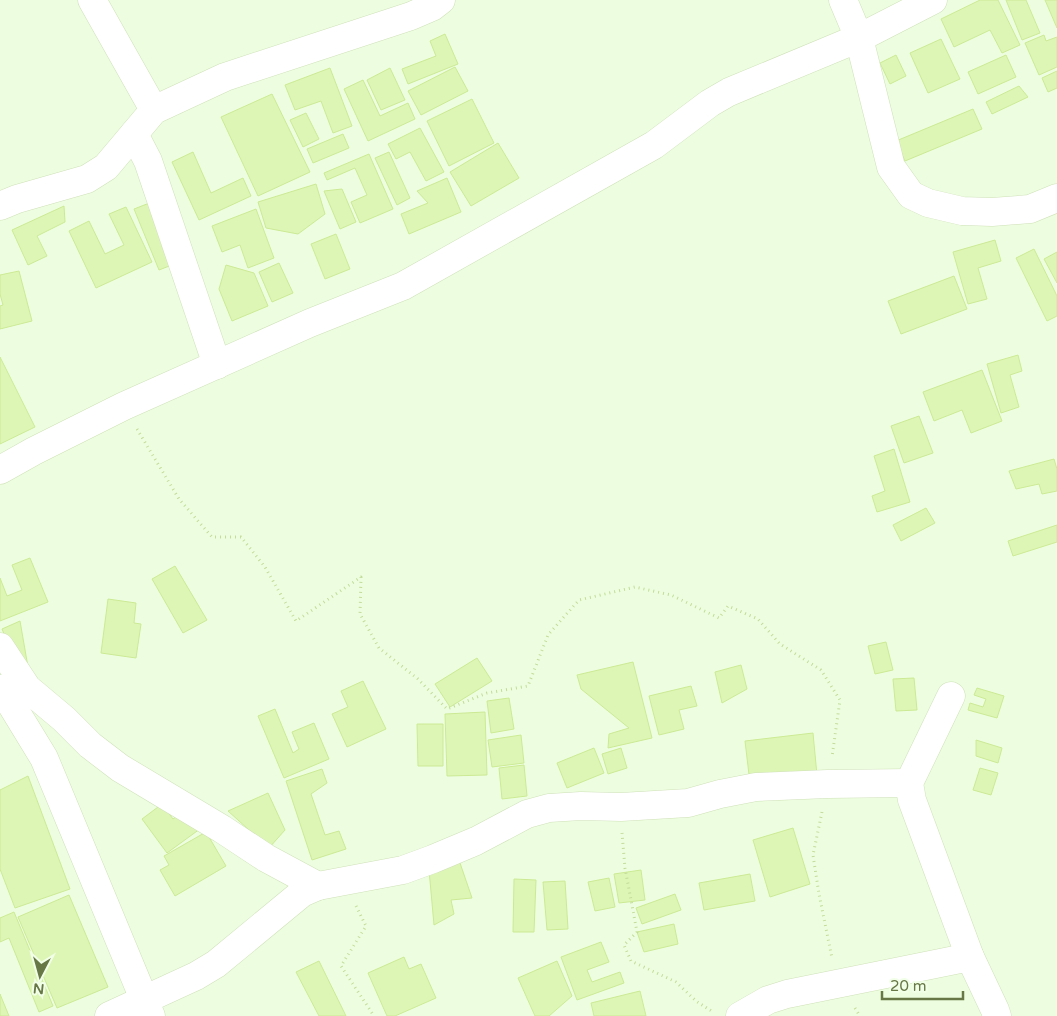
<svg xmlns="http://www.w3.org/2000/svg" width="1057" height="1016" font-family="'Varela Round',sans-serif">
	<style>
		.building { fill: #def6b5; stroke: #ccea94 }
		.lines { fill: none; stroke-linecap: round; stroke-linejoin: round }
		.minor-casing { stroke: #cfe1b8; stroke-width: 29 }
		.path { stroke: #c3db99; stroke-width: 3; stroke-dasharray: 1 4; stroke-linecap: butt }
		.minor { stroke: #fff; stroke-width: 28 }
	</style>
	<rect width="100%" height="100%" fill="#edfee0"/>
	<g class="building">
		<polygon points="980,0 998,0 1020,45 1002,53 990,30 954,47 941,19"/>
		<polygon points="1006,0 1026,0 1040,33 1022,40"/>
		<polygon points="1045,0 1057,0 1057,28"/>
		<polygon points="445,34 458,64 408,84 402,69 436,56 430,41"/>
		<polygon points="1044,35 1046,41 1057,37 1057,67 1039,75 1025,43"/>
		<polygon points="941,39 960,79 928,93 910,53"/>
		<polygon points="896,55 906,76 890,84 880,63"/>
		<polygon points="1006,55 1016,77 978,94 968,72"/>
		<polygon points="455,67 468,91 421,115 408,91"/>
		<polygon points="330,68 352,126 333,133 321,101 295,110 285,85"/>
		<polygon points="390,68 405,100 381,110 367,80"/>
		<polygon points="1057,71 1057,88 1048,92 1042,78"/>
		<polygon points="363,80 380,116 408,103 415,119 368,141 344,89"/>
		<polygon points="1019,86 1028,97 992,114 986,102"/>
		<polygon points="272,94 310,172 258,196 221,117"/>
		<polygon points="472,99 494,143 449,166 427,121"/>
		<polygon points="973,109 982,129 905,161 896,141"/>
		<polygon points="306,113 319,139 303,147 290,120"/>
		<polygon points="420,128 444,172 426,181 410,152 396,159 388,144"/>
		<polygon points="343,134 349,148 313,163 307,149"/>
		<polygon points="498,143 519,178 471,206 450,172"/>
		<polygon points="193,152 211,193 243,178 251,196 199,220 172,162"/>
		<polygon points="389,152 410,198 397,205 375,158"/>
		<polygon points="369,154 393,209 360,223 351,202 367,195 355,168 327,180 324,173"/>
		<polygon points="447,178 461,212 409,234 401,214 428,203 417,191"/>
		<polygon points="316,184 325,214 298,234 266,228 258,202"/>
		<polygon points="342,189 356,222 340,229 324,191"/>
		<polygon points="152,202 177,263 159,270 134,209"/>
		<polygon points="64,206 65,222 37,236 47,256 28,265 12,230"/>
		<polygon points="126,207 152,262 96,288 69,231 89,221 105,254 124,245 109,214"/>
		<polygon points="256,209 274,258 248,268 240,245 222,252 212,226"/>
		<polygon points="336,234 350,269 325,279 311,244"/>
		<polygon points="995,240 1001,261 978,268 987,299 968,304 953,252"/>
		<polygon points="1034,249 1057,296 1057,316 1047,321 1016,258"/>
		<polygon points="1057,252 1057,283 1044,259"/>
		<polygon points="279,263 293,293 272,302 259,272"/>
		<polygon points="226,265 254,273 268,306 232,321 219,289"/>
		<polygon points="19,271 32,321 0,329 0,306 3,305 0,294 0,275"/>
		<polygon points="954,276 967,309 901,334 888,301"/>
		<polygon points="1018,355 1022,371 1010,375 1019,407 1001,413 987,364"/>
		<polygon points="0,357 35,427 0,444"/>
		<polygon points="982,370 1002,421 971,433 962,410 934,421 923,392"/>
		<polygon points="919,416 933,453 904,463 891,426"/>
		<polygon points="894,449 910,502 877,512 872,496 885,491 874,456"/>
		<polygon points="1054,459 1057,469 1057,491 1042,494 1039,484 1016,489 1009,471"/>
		<polygon points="926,508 935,523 901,541 893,525"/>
		<polygon points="1057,525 1057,542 1013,556 1008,541"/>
		<polygon points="30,558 48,602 0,621 0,578 7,596 22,590 12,565"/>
		<polygon points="175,566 207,620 183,633 152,579"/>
		<polygon points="108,599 136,603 134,623 141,624 136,658 101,653"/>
		<polygon points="20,621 28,667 19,669 2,629"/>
		<polygon points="886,642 893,670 875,674 868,646"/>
		<polygon points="477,658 492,681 450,707 435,684"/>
		<polygon points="633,662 652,738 608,748 609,734 629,728 581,689 577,675"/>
		<polygon points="741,665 747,689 722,703 715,672"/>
		<polygon points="914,678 917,710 896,711 893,679"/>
		<polygon points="363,681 386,729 347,747 332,714 348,707 341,691"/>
		<polygon points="691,686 697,706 679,710 684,729 659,735 649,696"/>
		<polygon points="977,688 1004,696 997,718 968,710 970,703 983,707 986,699 974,695"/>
		<polygon points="509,698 514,729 491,733 487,701"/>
		<polygon points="275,709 293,753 299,749 292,732 314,723 329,759 284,778 258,716"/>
		<polygon points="485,712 487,775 447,776 445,714"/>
		<polygon points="417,724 443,724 443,766 418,766"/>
		<polygon points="813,733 817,775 750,783 745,741"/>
		<polygon points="521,735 524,763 492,767 488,740"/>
		<polygon points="976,740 1002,748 998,763 976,756"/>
		<polygon points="594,748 604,773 567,788 557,763"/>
		<polygon points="621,748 627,768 608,774 602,754"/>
		<polygon points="524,765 527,796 502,799 499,768"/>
		<polygon points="980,768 998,773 991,795 973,790"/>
		<polygon points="322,769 327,783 311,794 325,835 339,831 346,849 312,860 286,781"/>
		<polygon points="28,776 70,889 15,908 0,869 0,790"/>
		<polygon points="268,793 285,830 269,848 228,811"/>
		<polygon points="162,804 173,819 184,811 204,826 167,853 142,819"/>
		<polygon points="793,828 810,884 770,897 753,840"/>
		<polygon points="206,832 226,866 175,896 160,870 169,865 164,856"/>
		<polygon points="460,863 472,898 451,900 454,914 434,925 429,870"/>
		<polygon points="641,870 645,900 619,903 614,874"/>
		<polygon points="750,874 755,901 704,910 699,883"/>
		<polygon points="609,878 615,907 595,911 588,882"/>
		<polygon points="514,879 536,880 534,932 513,932"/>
		<polygon points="565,881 568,929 547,930 543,882"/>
		<polygon points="675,894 681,910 642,924 636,908"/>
		<polygon points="69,895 108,987 57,1008 18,917"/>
		<polygon points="14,912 53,1006 39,1012 9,938 0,942 0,918"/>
		<polygon points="674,924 678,944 644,952 637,932"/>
		<polygon points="601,942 609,962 587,970 592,982 620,972 624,983 577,1000 561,957"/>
		<polygon points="404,957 409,969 421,964 436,998 395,1016 387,1016 368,973"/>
		<polygon points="319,961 346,1016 319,1016 296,972"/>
		<polygon points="557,961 572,996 549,1016 535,1016 518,978"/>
		<polygon points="640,991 646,1016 594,1016 591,1003"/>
		<polygon points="0,994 9,1016 0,1016"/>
	</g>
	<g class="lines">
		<g class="minor-casing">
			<g id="minor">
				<polyline points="92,0 154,110"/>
				<polyline points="843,0 859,38 891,167 911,195 928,203 962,211 992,212 1030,209 1057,198"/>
				<polyline points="134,134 148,161 217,365"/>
				<polyline points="0,206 17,199 87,179 106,167 154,110 225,77 411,16 432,7 441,0"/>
				<polyline points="0,470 34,451 124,406 310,323 403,286 654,145 710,103 729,92 859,38 933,0"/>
				<polyline points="0,647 27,688 64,719 90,745 120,768 222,829 266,858 318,886"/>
				<polyline points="0,689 8,699 44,758 151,1016"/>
				<polyline points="951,696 909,783 912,800 970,957 995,1010 997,1016"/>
				<polyline points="109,1016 196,976 216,964 302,893 318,886 403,870 433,859 476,841 527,814 549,808 581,806 621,807 688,803 720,794 756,787 828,784 909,783"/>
				<polyline points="740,1016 768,1000 787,994 970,957"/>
			</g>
		</g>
		<g class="path">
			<polyline points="137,429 179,499 212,537 241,537 265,567 296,621 361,577 360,614 379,648 418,679 447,709 487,693 528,686 548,635 579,600 635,587 671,595 719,618 728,606 758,619 780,644 821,670 840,700 832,757"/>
			<polyline points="822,812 813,855 819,894 832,958"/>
			<polyline points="622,833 625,868 637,932 624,945 631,961 676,982 696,1001 713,1012"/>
			<polyline points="356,906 366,926 341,966 374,1016"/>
			<polyline points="855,1008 860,1016"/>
		</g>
		<use href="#minor" class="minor"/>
	</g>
	<g transform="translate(40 976) rotate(186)" stroke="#f2ffe8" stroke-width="4" paint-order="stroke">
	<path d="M0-4L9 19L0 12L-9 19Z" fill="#677745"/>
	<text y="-8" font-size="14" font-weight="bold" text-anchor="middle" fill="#677745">N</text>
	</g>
	<path d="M882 991v8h81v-8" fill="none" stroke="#677745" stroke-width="2.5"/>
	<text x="890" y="991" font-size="15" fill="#677745" stroke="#f2ffe8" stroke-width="4" paint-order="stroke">20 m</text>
</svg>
